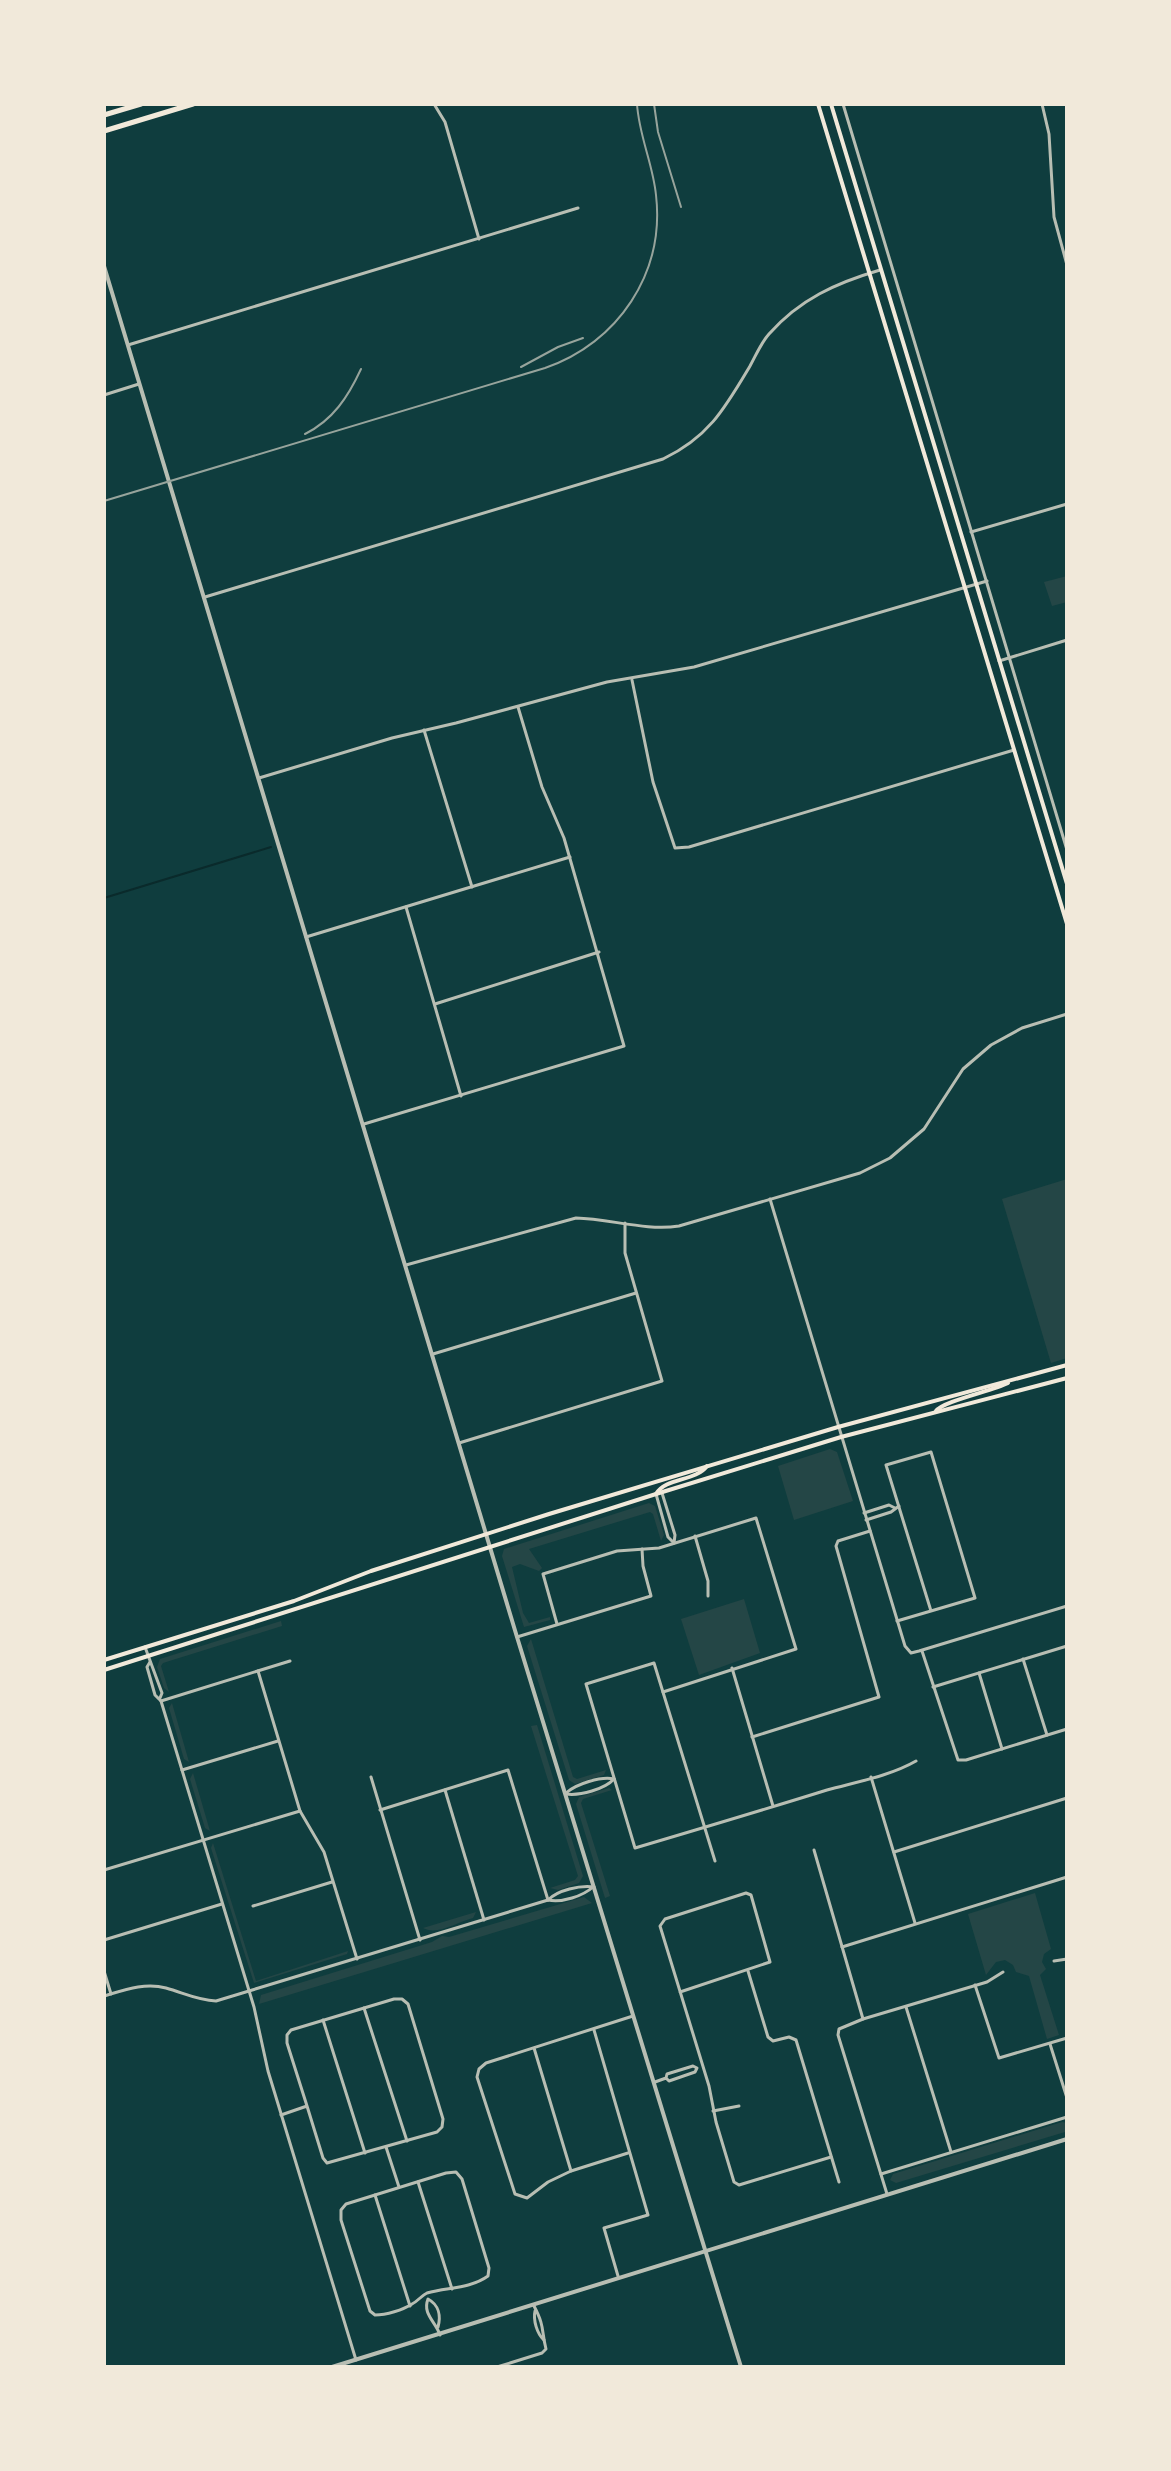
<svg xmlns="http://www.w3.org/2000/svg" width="1171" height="2471" font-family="'PT Sans Narrow',sans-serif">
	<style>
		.green { fill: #244646 }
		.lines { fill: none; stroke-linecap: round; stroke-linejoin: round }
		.stream { stroke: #0a2a2b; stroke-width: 2 }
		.minor { stroke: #b8beb3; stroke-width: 3 }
		.tertiary { stroke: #b8beb3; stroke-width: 4 }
		.secondary { stroke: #f1e9da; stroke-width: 4 }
		.primary { stroke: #f1e9da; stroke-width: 5 }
		.rail { stroke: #97a49c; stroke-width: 2 }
	</style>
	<rect width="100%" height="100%" fill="#0f3d3e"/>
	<g class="green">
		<polygon points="1067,576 1067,602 1052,606 1044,582"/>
		<polygon points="1067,1179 1067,1358 1051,1363 1002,1199"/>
		<polygon points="830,1449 837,1452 853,1501 794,1520 778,1466"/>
		<polygon points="649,1503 655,1506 664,1535 661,1541 653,1514 650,1512 529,1549 542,1568 539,1571 520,1564 512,1567 523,1613 529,1623 550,1617 550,1620 524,1627 502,1556 504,1549"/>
		<polygon points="744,1599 760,1653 699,1675 681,1619"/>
		<polygon points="281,1621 282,1626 163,1663 161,1666 169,1692 164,1688 157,1667 160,1659"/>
		<polygon points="531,1639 573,1777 577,1779 606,1770 604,1775 575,1784 569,1780 527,1646"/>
		<polygon points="172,1703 189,1762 184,1759 169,1708"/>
		<polygon points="537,1725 583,1876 579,1883 558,1890 550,1888 575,1880 578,1876 531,1726"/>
		<polygon points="193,1773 210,1831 205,1828 190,1779"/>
		<polygon points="609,1788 612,1790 583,1799 581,1803 610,1896 605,1898 576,1804 579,1797"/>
		<polygon points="213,1843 256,1981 348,1951 347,1954 254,1983 211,1848"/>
		<polygon points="1035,1893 1051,1949 1044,1954 1042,1962 1046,1969 1040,1975 1059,2035 1047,2039 1029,1976 1016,1972 1013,1965 1005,1960 996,1962 986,1975 968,1914"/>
		<polygon points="584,1897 592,1903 259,2004 261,1995 432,1942 442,1936 449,1937"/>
		<path d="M476,1912L473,1918C457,1922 437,1936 423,1928Z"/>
		<polygon points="1062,2122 1067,2123 1065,2132 896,2183 890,2180 893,2174"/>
	</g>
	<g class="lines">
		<polyline class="stream" points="104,898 271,847"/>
		<g class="minor">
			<polyline points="434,104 445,122 479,239"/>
			<polyline points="843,104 1067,850"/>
			<polyline points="1042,104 1049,134 1054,217 1067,265"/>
			<polyline points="128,345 578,208"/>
			<polyline points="104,395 139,384"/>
			<polyline points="971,532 1067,504"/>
			<path d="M205,597L663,459C709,437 725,408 750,366C756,355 761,343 769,334C800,299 836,283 880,270"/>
			<polyline points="999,661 1067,640"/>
			<polyline points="632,680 653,782 675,848 689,847 1014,750"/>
			<polyline points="424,730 472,887"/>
			<polyline points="259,778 392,738 456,723 607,682 694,667 987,581"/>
			<polyline points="406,907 461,1096"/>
			<polyline points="306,937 570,857"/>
			<polyline points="435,1004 599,952"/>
			<polyline points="364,1124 624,1046 564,838 542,787 518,707"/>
			<polyline points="770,1199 905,1646 911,1653 919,1651 1067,1606"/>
			<path d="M406,1265L576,1218C611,1219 645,1231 679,1226L860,1173L890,1158L924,1129L963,1069L991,1045L1022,1028L1067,1014"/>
			<polyline points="433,1354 636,1293"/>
			<polyline points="459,1443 662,1381 625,1253 625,1223"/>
			<polyline points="662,1493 675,1535 674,1543"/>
			<polyline points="656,1494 668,1537 673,1542"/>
			<polyline points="864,1513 889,1505 895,1508"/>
			<polyline points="866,1520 891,1512 899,1506"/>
			<polyline points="695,1536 708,1581 708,1596"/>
			<polyline points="897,1621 975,1598 931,1452 886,1465 931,1611"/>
			<polyline points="557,1624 543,1574 617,1551 659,1548 756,1518 796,1649 663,1692"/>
			<polyline points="517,1637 651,1596 643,1566 642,1549"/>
			<polyline points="145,1647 162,1693 160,1698"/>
			<polyline points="922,1651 958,1760 966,1760 1067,1729"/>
			<polyline points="1023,1659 1047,1735"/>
			<polyline points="150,1662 147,1667 155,1695 161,1701 254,2007 268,2071 356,2360"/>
			<polyline points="732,1668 773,1806"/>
			<polyline points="258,1671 300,1811 324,1852 357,1959"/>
			<polyline points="979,1673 1002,1749"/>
			<polyline points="933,1687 1067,1646"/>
			<polyline points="161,1701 290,1661"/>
			<polyline points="752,1737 879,1697 836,1546 838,1541 870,1531"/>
			<polyline points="182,1770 278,1741"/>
			<polyline points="371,1777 420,1940"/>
			<polyline points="871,1777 915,1923"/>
			<polyline points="445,1790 484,1920"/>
			<path d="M566,1793C576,1784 601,1776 614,1779"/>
			<path d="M566,1794C580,1796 605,1789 614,1779"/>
			<polyline points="380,1810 508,1770 548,1900"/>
			<polyline points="814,1850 863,2019"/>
			<polyline points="894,1852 1067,1798"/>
			<path d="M715,1861L654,1663L586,1684L635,1848C699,1829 763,1810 827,1790C856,1782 890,1776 916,1761"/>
			<polyline points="104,1870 300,1811"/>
			<path d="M548,1900C562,1903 583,1896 593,1887"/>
			<polyline points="253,1906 332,1882"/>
			<polyline points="104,1940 222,1904"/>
			<polyline points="842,1947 1067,1877"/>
			<polyline points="1054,1961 1067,1959"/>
			<polyline points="104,1971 111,1994"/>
			<polyline points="748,1971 768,2037 773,2041 789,2037 796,2040 839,2182"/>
			<polyline points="975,1985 999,2058 1067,2038"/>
			<polyline points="680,1992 770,1962 751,1895 746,1893 665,1919 660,1926 709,2086 716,2122 734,2182 739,2185 831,2157"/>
			<path d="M104,1996C124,1990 145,1982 166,1988C184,1993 197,2000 216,2001L548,1900C558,1890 580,1885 594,1887"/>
			<polyline points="906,2007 951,2152"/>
			<polyline points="364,2008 407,2141"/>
			<polyline points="323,2020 365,2153"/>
			<polyline points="594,2030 648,2215 604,2228 618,2276"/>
			<polyline points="1050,2044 1067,2098"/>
			<polyline points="534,2048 571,2171 548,2182 527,2198 515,2194 477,2077 479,2069 486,2063 633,2016"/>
			<polyline points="655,2082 666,2078 669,2081 695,2072 697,2068 693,2066 667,2074 666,2078"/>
			<polyline points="713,2111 739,2106"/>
			<polyline points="281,2115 307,2106 287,2043 287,2035 291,2030 394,1999 402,1999 408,2004 443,2119 442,2127 437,2132 327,2163 323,2158 307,2106"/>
			<polyline points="386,2147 399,2187"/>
			<polyline points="571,2171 628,2153"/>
			<path d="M456,2172L462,2179L489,2268L488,2276C470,2289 447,2287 427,2293C421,2296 418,2301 412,2304C403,2310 386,2315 375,2315L370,2311L341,2220V2210L346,2204L446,2173Z"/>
			<polyline points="881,2174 1067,2117"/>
			<polyline points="418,2182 452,2289"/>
			<polyline points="887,2194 838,2035 839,2029 863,2019 987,1982 1003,1972"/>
			<polyline points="375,2195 410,2306"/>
			<path d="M535,2311C533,2320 537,2334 544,2340"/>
			<path d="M438,2327C441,2316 439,2305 428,2299C422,2314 436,2322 440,2335"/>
			<path d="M497,2367L542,2353L546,2349C541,2329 545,2327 534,2306"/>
		</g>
		<g class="tertiary">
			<polyline points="104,266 517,1637 741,2367"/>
			<polyline points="332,2367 1067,2139"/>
		</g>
		<g class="secondary">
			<polyline points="818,104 1067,924"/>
			<polyline points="831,104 1067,884"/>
			<path d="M936,1411C943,1401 992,1391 1008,1383"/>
			<path d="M656,1494C666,1477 695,1482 707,1466"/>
			<polyline points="104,1660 294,1601 371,1571 549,1514 838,1427 1067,1365"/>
			<polyline points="104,1670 656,1494 841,1437 1067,1378"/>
		</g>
		<g class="primary">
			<polyline points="104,115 141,104"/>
			<polyline points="104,131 193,104"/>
		</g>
		<g class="rail">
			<polyline points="654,104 658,132 681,207"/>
			<polyline points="521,367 558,347 583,338"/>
			<path d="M305,434C333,420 348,397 361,369"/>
			<path d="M104,501L545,368C618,343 665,273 656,195C653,164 639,136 637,104"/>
		</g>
	</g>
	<rect width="1171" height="2471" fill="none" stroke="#f1e9da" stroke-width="212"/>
</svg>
